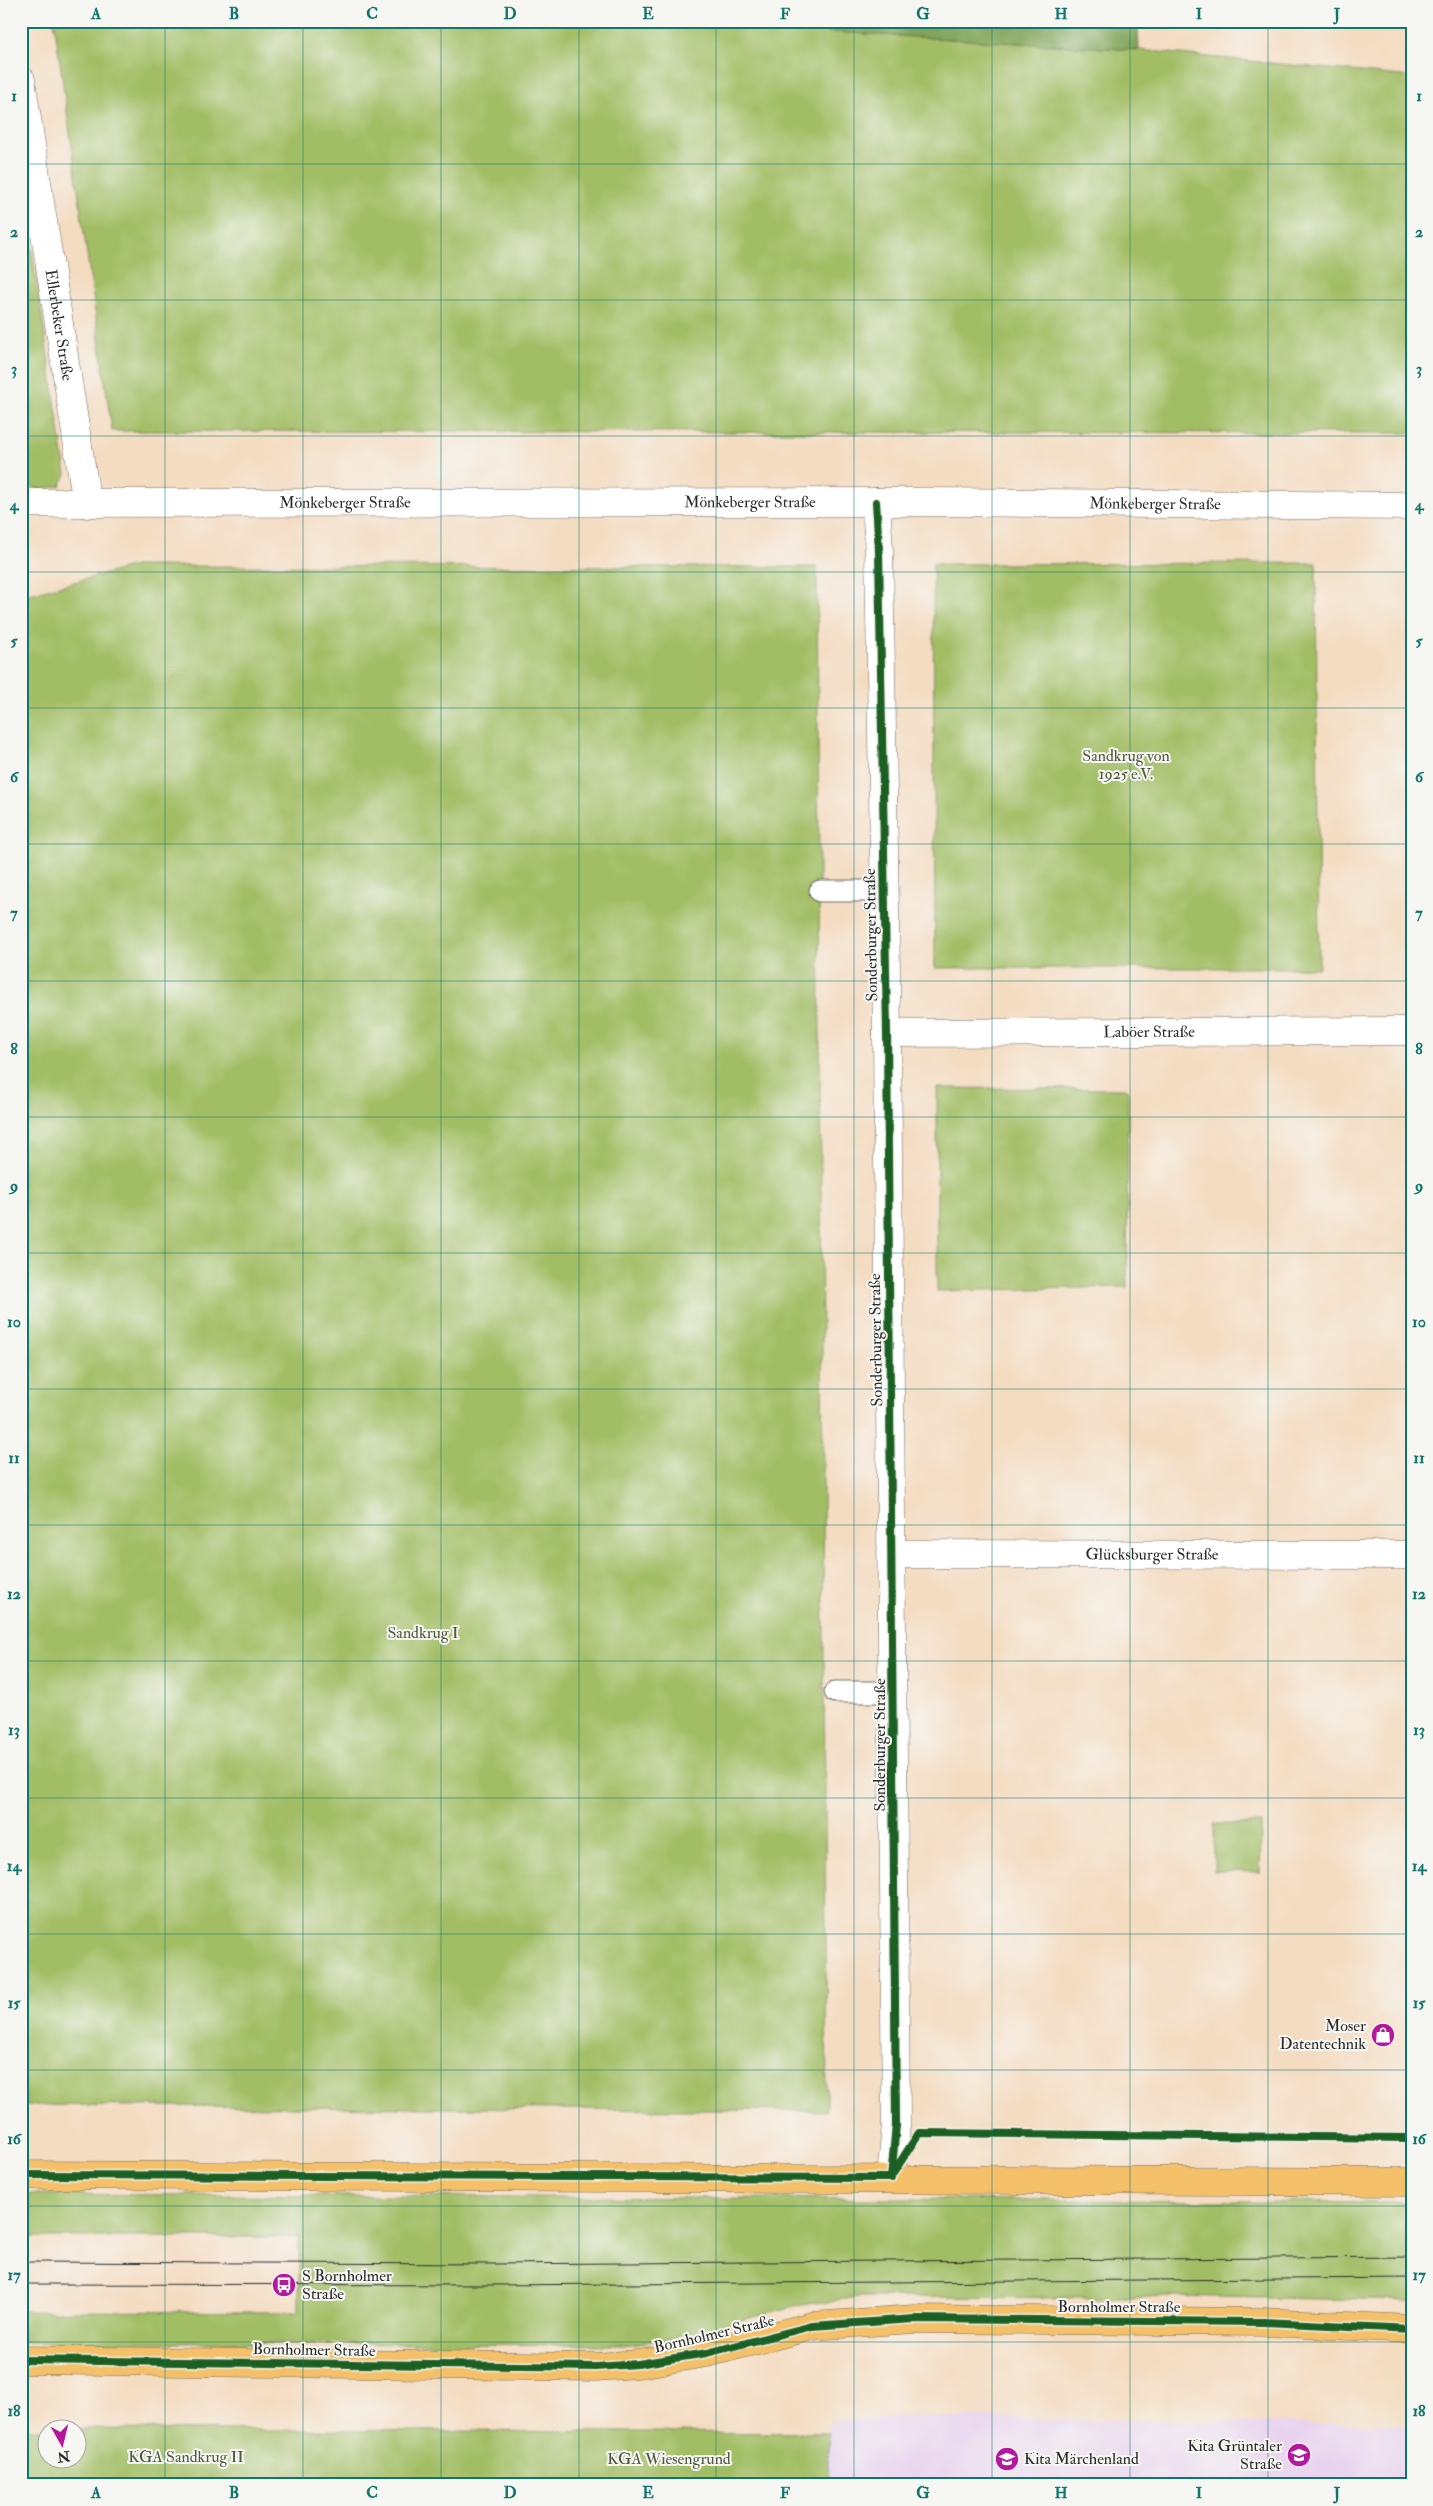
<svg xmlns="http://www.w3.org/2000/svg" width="1433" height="2506" font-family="'IM FELL Double Pica',serif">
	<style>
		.built { fill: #e8d2ef }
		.green { fill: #a2be65; stroke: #667448 }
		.forest { fill: #81a55a; stroke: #566842 }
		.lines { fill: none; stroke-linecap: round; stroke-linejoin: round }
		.lane-casing { stroke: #716960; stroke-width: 23 }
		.street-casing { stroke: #716960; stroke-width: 29 }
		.primary-casing { stroke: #716960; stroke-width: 29 }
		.lane { stroke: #fff; stroke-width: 21 }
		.street { stroke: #fff; stroke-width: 28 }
		.primary { stroke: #f4c16a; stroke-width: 28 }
		.tram { stroke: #2b2b2b; stroke-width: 1 }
		.cycleway-casing { stroke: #f6f6f2; stroke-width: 11 }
		.cycleway { stroke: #1b5e20; stroke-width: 8 }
		.grid { fill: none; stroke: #0f766e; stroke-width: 1; stroke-opacity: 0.55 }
		.labels { text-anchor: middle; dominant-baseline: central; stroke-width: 4; stroke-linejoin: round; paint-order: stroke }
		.street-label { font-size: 16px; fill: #2b2b2b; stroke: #f6f6f2 }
		.park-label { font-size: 16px; fill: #4f573c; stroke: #f6f6f2 }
		.poi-label { font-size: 16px; fill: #2b2b2b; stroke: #f6f6f2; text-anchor: end }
		.neatline { fill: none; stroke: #0f766e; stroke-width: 2 }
		.grid-label { font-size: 16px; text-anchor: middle; font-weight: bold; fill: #0f766e }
	</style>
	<rect width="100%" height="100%" fill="#f6f6f2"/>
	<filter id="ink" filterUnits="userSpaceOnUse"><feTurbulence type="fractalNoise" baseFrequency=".02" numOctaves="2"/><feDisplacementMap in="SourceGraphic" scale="10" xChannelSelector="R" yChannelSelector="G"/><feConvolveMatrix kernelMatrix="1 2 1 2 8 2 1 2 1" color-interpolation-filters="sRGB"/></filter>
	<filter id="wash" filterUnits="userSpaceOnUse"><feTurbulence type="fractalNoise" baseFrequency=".0096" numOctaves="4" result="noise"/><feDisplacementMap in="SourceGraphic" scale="20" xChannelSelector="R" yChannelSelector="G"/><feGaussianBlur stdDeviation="1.12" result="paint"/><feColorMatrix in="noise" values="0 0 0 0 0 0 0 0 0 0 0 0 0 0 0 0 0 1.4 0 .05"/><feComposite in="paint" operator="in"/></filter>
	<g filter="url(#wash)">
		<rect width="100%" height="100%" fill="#f4dcc1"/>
		<polygon class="built" points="902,2417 1412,2425 1412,2485 828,2485 828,2433 831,2421"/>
		<g class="green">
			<polygon points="54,21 759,21 763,28 1139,50 1412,77 1412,433 112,431"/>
			<polygon points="21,179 66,474 60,486 40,489 32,487 28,481 21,441"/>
			<polygon points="1316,563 1319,968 935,968 933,564"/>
			<polygon points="135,566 817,567 827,2111 21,2105 21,596"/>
			<polygon points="937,1088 1128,1089 1127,1287 937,1291"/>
			<polygon points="1214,1824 1261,1824 1260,1872 1214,1871"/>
			<polygon points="21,2194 1412,2202 1412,2301 1167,2296 1128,2298 858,2297 795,2306 667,2339 624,2345 21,2342 21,2311 299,2312 299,2237 21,2237"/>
			<polygon points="21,2429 47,2429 48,2458 78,2458 78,2429 828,2433 828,2485 21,2485"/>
		</g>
		<polygon class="forest" points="759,21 1138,21 1139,50 763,28"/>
	</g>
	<g filter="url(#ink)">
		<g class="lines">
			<g class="lane-casing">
				<g id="lane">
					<polyline points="820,891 884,891"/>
					<polyline points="835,1692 893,1692"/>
				</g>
			</g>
			<g class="street-casing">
				<g id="street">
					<path id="s1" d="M21,80L87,504"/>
					<polyline points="876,502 879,551 887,1033 896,2125 891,2178"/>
					<path id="s2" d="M21,503L925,502L1412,506"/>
					<path id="s3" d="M887,1033L1412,1031"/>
					<path id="s4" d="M892,1554L1412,1555"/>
				</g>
			</g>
			<g class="primary-casing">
				<g id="primary">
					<polyline points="21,2175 1412,2182"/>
					<polyline points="21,2360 596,2367 638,2364 707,2353 812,2326 914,2319 1263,2322 1412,2329"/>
				</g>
			</g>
			<use href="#lane" class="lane"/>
			<use href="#street" class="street"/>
			<use href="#primary" class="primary"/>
			<g class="tram">
				<polyline points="21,2262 492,2264 1412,2257"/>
				<polyline points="21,2284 492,2285 1412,2278"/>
			</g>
			<g class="cycleway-casing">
				<g id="cycleway">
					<polyline points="876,502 879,551 887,1033 896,2125 891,2178"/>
					<polyline points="21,2175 891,2178"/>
					<polyline points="892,2175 919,2133 1412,2138"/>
					<polyline points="21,2360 596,2367 638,2364 707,2353 812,2326 914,2319 1263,2322 1412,2329"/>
				</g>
			</g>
			<use href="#cycleway" class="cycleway"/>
		</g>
	</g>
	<path class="grid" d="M165,21V2485M303,21V2485M441,21V2485M579,21V2485M716,21V2485M854,21V2485M992,21V2485M1130,21V2485M1268,21V2485M21,164H1412M21,300H1412M21,436H1412M21,572H1412M21,708H1412M21,844H1412M21,981H1412M21,1117H1412M21,1253H1412M21,1389H1412M21,1525H1412M21,1661H1412M21,1798H1412M21,1934H1412M21,2070H1412M21,2206H1412M21,2342H1412"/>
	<defs>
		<g id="shop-disc" transform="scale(1.25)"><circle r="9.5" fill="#b5179e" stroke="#f6f6f2"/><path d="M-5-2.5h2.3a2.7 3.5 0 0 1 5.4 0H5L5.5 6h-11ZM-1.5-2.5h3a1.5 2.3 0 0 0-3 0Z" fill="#fff"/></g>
		<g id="bus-disc" transform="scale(1.25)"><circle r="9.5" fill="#b5179e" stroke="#f6f6f2"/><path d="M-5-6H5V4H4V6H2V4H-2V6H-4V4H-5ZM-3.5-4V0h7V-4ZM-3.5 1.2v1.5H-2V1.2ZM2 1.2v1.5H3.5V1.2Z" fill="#fff"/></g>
		<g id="school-disc" transform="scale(1.25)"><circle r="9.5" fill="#b5179e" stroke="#f6f6f2"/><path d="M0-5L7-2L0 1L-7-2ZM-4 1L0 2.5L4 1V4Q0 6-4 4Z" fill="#fff"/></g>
	</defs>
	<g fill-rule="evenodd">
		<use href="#shop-disc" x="1383" y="2035"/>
		<use href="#bus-disc" x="284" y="2285"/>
		<use href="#school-disc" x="1299" y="2455"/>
		<use href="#school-disc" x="1007" y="2459"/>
	</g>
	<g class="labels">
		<g class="street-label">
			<text stroke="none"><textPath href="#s1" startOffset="248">Ellerbeker Straße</textPath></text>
			<text stroke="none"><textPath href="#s2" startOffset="729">Mönkeberger Straße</textPath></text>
			<text stroke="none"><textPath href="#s2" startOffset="324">Mönkeberger Straße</textPath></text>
			<text stroke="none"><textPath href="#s2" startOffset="1134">Mönkeberger Straße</textPath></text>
			<text transform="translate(871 935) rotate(-91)">Sonderburger Straße</text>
			<text stroke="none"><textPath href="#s3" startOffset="262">Laböer Straße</textPath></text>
			<text transform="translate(876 1340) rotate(-91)">Sonderburger Straße</text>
			<text stroke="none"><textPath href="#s4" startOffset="260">Glücksburger Straße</textPath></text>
			<text transform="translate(880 1745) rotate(-90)">Sonderburger Straße</text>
			<text x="1119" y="2307">Bornholmer Straße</text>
			<text transform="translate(714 2334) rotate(-13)">Bornholmer Straße</text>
			<text transform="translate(314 2350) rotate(1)">Bornholmer Straße</text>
		</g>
		<g class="park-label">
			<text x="1126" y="756">Sandkrug von<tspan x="1126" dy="18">1925 e.V.</tspan></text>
			<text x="423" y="1633">Sandkrug I</text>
			<text x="186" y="2457">KGA Sandkrug II</text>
			<text x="669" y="2459">KGA Wiesengrund</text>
		</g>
		<g class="poi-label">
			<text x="1366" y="2026">Moser<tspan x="1366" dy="18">Datentechnik</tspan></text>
			<text x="302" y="2276" text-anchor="start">S Bornholmer<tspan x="302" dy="18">Straße</tspan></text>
			<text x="1282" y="2446">Kita Grüntaler<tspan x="1282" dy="18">Straße</tspan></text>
			<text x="1024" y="2459" text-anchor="start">Kita Märchenland</text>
		</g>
	</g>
	<rect width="1433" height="2506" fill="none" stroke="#f6f6f2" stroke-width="55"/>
	<g transform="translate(62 2444) rotate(172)"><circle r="24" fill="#f6f6f2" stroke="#a5a5a2"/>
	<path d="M0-4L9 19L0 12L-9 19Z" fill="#b5179e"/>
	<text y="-8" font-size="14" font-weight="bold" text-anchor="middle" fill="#2b2b2b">N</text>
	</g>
	<rect x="28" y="28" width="1378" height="2450" class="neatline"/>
	<g class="grid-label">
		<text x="96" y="19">A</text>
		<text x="234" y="19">B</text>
		<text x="372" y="19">C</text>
		<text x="510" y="19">D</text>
		<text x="648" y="19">E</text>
		<text x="785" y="19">F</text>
		<text x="923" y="19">G</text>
		<text x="1061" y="19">H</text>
		<text x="1199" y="19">I</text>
		<text x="1337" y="19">J</text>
		<text x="14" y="101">1</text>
		<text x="1419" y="101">1</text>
		<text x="14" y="237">2</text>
		<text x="1419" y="237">2</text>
		<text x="14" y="374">3</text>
		<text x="1419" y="374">3</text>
		<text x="14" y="510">4</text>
		<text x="1419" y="510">4</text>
		<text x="14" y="646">5</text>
		<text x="1419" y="646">5</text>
		<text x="14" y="782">6</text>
		<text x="1419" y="782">6</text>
		<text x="14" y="918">7</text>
		<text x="1419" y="918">7</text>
		<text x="14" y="1054">8</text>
		<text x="1419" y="1054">8</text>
		<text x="14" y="1191">9</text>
		<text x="1419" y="1191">9</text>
		<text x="14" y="1327">10</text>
		<text x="1419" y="1327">10</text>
		<text x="14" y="1463">11</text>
		<text x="1419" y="1463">11</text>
		<text x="14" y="1599">12</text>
		<text x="1419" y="1599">12</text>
		<text x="14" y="1735">13</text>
		<text x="1419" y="1735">13</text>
		<text x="14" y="1871">14</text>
		<text x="1419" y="1871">14</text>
		<text x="14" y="2008">15</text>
		<text x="1419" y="2008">15</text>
		<text x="14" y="2144">16</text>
		<text x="1419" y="2144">16</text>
		<text x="14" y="2280">17</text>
		<text x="1419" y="2280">17</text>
		<text x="14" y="2416">18</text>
		<text x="1419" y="2416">18</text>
		<text x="96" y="2498">A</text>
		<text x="234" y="2498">B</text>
		<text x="372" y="2498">C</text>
		<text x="510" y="2498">D</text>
		<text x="648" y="2498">E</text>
		<text x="785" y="2498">F</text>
		<text x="923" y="2498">G</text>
		<text x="1061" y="2498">H</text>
		<text x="1199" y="2498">I</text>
		<text x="1337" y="2498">J</text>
	</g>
</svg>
